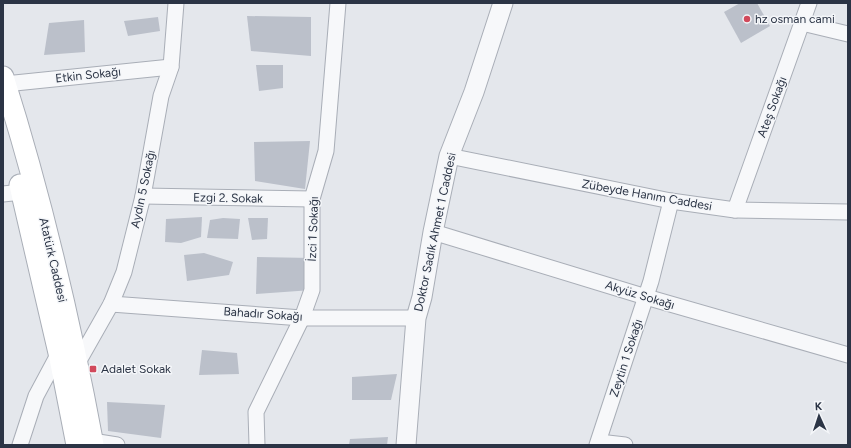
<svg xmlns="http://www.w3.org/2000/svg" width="851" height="448" font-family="Figtree,sans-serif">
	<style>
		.building { fill: #bbc0ca }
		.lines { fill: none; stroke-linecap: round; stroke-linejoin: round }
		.minor-casing { stroke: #a9aeb7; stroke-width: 17 }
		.tertiary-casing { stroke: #a9aeb7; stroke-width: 21 }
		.secondary-casing { stroke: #a9aeb7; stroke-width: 23 }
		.minor { stroke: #f7f8fa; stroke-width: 15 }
		.tertiary { stroke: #f7f8fa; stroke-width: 19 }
		.secondary { stroke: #fff; stroke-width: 21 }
		.poi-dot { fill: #d1495b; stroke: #f4f6f9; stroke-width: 1.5 }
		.labels { text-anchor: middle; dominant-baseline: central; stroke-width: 3; stroke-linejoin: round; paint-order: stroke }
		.poi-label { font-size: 12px; fill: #2b3445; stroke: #f4f6f9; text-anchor: start }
		.street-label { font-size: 12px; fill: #2b3445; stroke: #f4f6f9 }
	</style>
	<rect width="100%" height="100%" fill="#e4e7ec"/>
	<g class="building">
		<polygon points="740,3 757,3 770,26 741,43 724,12"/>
		<polygon points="247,16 311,17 311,56 251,51"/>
		<polygon points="158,17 160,31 128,36 124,21"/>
		<polygon points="84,20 85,52 44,55 49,23"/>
		<polygon points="256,65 283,65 283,88 259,91"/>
		<polygon points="310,141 305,189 255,181 254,142"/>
		<polygon points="202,217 201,237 181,243 165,242 166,219"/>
		<polygon points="223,218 240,219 238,239 207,238 210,220"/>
		<polygon points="248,218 268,218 267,239 252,240"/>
		<polygon points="204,253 233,262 229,275 187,281 184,255"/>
		<polygon points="257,257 312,258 312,290 256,294"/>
		<polygon points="202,350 237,353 239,374 199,375"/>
		<polygon points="397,374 391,400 352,400 352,377"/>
		<polygon points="107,402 165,405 161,438 108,431"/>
		<polygon points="388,437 387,445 349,445 350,439"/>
	</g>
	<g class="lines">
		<g class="minor-casing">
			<g id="minor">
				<polyline points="802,23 848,34"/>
				<polyline points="5,84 171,67"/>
				<polyline points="449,156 671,201 735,210 848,212"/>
				<polyline points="3,194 22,192"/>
				<polyline points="143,196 312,199"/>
				<polyline points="735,210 809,3"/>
				<polyline points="433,232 646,297 848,355"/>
				<polyline points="111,304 302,318 416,318"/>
				<polyline points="77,364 111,304 124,272 143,196 161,96 171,67 176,3"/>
				<polyline points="92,441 117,445"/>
				<polyline points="599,442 625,445"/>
				<polyline points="20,445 36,396 59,353"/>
				<polyline points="257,445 256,412 302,318 312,290 312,199 326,151 338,3"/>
				<polyline points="597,445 651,281 671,201"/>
			</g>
		</g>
		<g class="tertiary-casing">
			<polyline id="tertiary" points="406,445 416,318 422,297 433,232 449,156 474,92 503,3"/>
		</g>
		<g class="secondary-casing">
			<g id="secondary">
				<path d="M3,77C41,197 70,321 93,445"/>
				<polyline points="20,185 59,353 77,445"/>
			</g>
		</g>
		<use href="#minor" class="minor"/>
		<use href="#tertiary" class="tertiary"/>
		<use href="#secondary" class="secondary"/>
	</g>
	<g class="poi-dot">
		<circle cx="747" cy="19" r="4"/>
		<rect x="89" y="365" width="8" height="8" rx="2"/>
	</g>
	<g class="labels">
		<g class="poi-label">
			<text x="755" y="19">hz osman cami</text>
			<text x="101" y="369">Adalet Sokak</text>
		</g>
		<g class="street-label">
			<text transform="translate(88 75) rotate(-6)">Etkin Sokağı</text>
			<text transform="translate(772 107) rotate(-70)">Ateş Sokağı</text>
			<text transform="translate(143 189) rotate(-78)">Aydın 5 Sokağı</text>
			<text transform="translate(647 195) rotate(10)">Zübeyde Hanım Caddesi</text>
			<text transform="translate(228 198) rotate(1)">Ezgi 2. Sokak</text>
			<text transform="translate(313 229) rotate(-88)">İzci 1 Sokağı</text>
			<text transform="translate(435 232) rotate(-78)">Doktor Sadık Ahmet 1 Caddesi</text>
			<text transform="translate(53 260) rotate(77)">Atatürk Caddesi</text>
			<text transform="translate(640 295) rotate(17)">Akyüz Sokağı</text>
			<text transform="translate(263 314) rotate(4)">Bahadır Sokağı</text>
			<text transform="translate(626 358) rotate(-72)">Zeytin 1 Sokağı</text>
		</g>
	</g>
	<rect width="851" height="448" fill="none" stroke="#2b3445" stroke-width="8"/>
	<g transform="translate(819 416) rotate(357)" stroke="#f4f6f9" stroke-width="3" paint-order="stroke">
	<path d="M0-3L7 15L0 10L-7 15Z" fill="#2b3445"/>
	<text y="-6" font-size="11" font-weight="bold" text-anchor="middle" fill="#2b3445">K</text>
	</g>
</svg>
